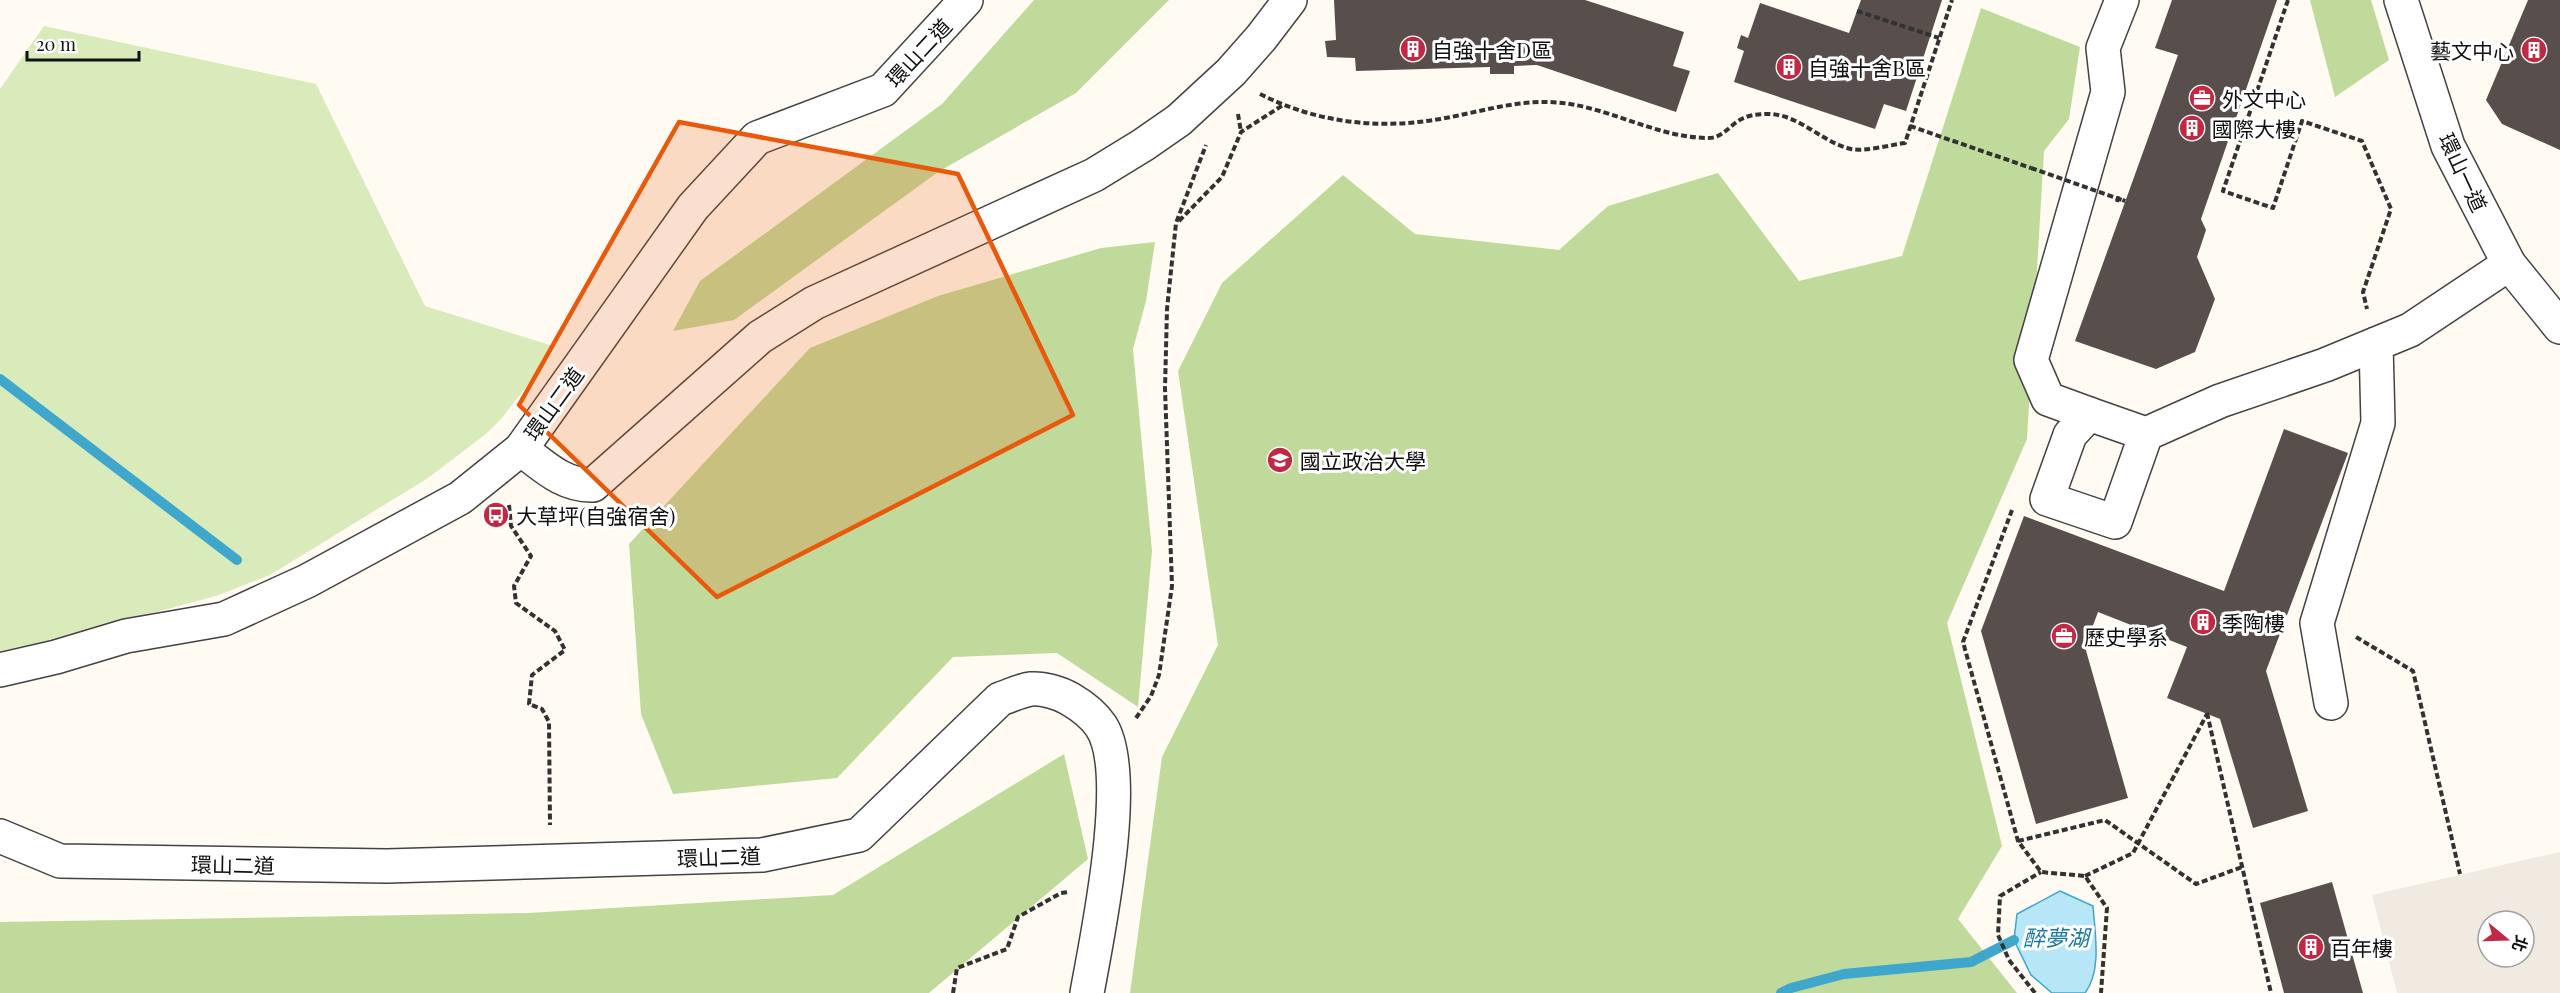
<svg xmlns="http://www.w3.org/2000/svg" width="2560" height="993" font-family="'Playfair Display','Noto Sans TC',serif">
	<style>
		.green { fill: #d9eabb }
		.forest { fill: #c0da9b }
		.plaza { fill: #f0eae0; fill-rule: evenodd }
		.water { fill: #b7e7f6; stroke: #3fa7cc; stroke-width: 1.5 }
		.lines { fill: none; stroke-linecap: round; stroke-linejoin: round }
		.stream { stroke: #3fa7cc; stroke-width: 10 }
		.building { fill: #584f4c }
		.minor-casing { stroke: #434343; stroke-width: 36 }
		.path { stroke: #323232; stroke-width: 4; stroke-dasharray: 6 3; stroke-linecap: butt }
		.minor { stroke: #fff; stroke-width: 33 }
		.path-bridge { stroke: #323232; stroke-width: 4; stroke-dasharray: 6 3; stroke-linecap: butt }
		.marked { fill: #e8590c; fill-opacity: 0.2; stroke: #e8590c; stroke-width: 4.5; stroke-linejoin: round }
		.labels { text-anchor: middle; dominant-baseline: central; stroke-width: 6; stroke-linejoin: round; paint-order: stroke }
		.poi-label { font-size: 21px; fill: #101010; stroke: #fff; text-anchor: start }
		.street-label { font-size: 21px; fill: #101010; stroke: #fff }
		.water-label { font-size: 22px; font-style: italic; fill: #1978a2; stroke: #fff }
	</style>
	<rect width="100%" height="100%" fill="#fffbf2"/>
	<polygon class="green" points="44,26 316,84 425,306 553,346 526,387 501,419 486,434 428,478 270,575 216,596 0,654 0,89"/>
	<g class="forest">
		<polygon points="1034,0 1169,0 1076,93 938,172 734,320 673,331 700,281 942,104"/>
		<polygon points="2310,0 2371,0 2389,60 2335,97"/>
		<polygon points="1981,8 2080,47 2069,119 2044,151 2027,439 1947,623 2002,846 1958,919 2017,993 1130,993 1162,757 1218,645 1178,371 1222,283 1343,175 1415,234 1559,250 1608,206 1718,173 1799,281 1902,256"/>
		<polygon points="1155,242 1146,301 1133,349 1152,551 1138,707 1057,653 953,657 837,778 673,794 641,714 629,544 810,348 938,296 1101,248"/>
		<polygon points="1064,754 1088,859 929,993 0,993 0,922 529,913 833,895"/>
	</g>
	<path class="plaza" d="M2560,852V993H2397L2372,895ZM2488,921H2524V957H2488Z"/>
	<path class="water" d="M2060,891L2093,906C2095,933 2102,971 2085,993H2052L2031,975L2014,940L2017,914Z"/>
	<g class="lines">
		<g class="stream">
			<polyline points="0,379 237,560"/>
			<polyline points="1781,993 1791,988 1844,974 1971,962 2014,940"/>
		</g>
	</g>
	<g class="building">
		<polygon points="1334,0 1585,0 1684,32 1673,66 1690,71 1676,112 1537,65 1514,66 1514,74 1490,74 1490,67 1356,71 1355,58 1327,57 1325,41 1336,40"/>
		<polygon points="1861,0 1942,0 1906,111 1884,104 1875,129 1734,82 1744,51 1737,48 1741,35 1748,38 1760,3 1849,33"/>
		<polygon points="2172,0 2277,0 2201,219 2206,230 2197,257 2215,299 2195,352 2156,369 2075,341 2178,55 2155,48"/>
		<polygon points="2528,0 2560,0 2560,150 2502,124 2486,100"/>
		<polygon points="2284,429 2348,453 2266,671 2308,811 2253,828 2220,719 2167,698 2187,647 2098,612 2085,647 2128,798 2036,824 1981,631 2024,516 2224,591"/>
		<polygon points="2332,882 2363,993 2284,993 2260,903"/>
	</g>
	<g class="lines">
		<g class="minor-casing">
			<g id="minor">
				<polyline points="2401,0 2448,146 2509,264 2560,327"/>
				<polyline points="2089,414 2048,399 2031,360 2108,92 2103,48 2122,0"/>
				<polyline points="2146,434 2115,522 2047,499 2070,435 2089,414 2146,434 2220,401 2325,365 2410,330 2509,264"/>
				<path d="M521,449C544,466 563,486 593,485L760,337L814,303L1094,175L1143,145L1179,120L1231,72L1261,38L1290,0"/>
				<polyline points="0,670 56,657 126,636 224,619 307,581 460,498 521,449 693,207 757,138 883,90 966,0"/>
				<polyline points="2331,703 2317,623 2378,423 2376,344"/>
				<path d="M0,836L60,861L387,866L762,855L859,835L1000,699C1010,696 1021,690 1031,689C1043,688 1060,693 1070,699C1082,706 1093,714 1101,726C1132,773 1097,937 1087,993"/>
			</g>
		</g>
		<g class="path">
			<polyline points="2288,0 2223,191 2273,208 2302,121 2362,141 2391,209 2363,292 2367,309"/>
			<polyline points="1857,11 1939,38"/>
			<path d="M1260,94C1309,119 1364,128 1418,122C1462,118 1504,101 1548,102C1603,103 1652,137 1707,138C1720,139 1728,128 1738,121C1747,115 1757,114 1768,114C1799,114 1821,142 1851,149C1864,152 1890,145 1905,143L1952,0"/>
			<polyline points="1238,114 1241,132"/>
			<polyline points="1910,126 2031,168"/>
			<polyline points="2117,202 2118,198 2125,201"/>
			<polyline points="1179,221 1222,177 1241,132 1283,105"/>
			<polyline points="509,505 511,526 531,556 514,586 516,603 555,631 565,650 532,675 529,704 542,709 549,722 550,825"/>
			<polyline points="2012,510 1963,642 2018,841 2041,872 2085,876 2107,908 2101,993"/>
			<polyline points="2356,637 2413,671 2460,874"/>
			<polyline points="2207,713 2271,993"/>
			<polyline points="1136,718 1151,696 1159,675 1172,586 1165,389 1167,309 1176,223 1206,145"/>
			<polyline points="2018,841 2105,820 2196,884 2242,867"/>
			<polyline points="2085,876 2133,853 2207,714"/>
			<polyline points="953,993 957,968 1007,949 1018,917 1061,893 1069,892"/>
			<polyline points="2035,993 2009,960 1998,935 2000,896 2041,872"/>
		</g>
		<use href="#minor" class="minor"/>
		<polyline class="path-bridge" points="2031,168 2125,201"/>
	</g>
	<path class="marked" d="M679,122L958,174L1073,415L717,597L519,405Z"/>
	<defs>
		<g id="building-disc" transform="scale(1.35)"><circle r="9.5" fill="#c02843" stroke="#fff"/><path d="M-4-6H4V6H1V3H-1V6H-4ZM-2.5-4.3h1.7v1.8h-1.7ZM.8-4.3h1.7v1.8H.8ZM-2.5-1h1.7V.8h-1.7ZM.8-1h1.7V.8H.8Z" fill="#fff"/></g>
		<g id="office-disc" transform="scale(1.35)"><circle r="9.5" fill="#c02843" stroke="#fff"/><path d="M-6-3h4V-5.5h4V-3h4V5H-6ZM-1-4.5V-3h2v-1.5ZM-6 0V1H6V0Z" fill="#fff"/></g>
		<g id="university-disc" transform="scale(1.35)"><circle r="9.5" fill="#c02843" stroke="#fff"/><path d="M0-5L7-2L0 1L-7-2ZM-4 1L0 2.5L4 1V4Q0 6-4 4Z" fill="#fff"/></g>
		<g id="bus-disc" transform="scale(1.35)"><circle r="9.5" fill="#c02843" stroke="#fff"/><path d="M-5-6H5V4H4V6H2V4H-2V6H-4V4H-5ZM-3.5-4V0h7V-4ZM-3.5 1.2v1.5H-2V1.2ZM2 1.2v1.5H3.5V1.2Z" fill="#fff"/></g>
	</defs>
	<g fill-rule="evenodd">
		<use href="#building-disc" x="1413" y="49"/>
		<use href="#building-disc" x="2534" y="50"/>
		<use href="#building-disc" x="1789" y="67"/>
		<use href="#office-disc" x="2202" y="98"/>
		<use href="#building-disc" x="2192" y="128"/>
		<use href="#university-disc" x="1280" y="460"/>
		<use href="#bus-disc" x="496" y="515"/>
		<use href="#building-disc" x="2203" y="622"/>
		<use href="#office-disc" x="2064" y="636"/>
		<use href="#building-disc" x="2311" y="947"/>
	</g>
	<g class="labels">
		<g class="poi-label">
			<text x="1432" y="49">自強十舍D區</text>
			<text x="2514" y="50" text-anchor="end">藝文中心</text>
			<text x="1808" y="67">自強十舍B區</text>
			<text x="2222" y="98">外文中心</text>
			<text x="2212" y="128">國際大樓</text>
			<text x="1300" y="460">國立政治大學</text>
			<text x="516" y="515">大草坪(自強宿舍)</text>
			<text x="2222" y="622">季陶樓</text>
			<text x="2084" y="636">歷史學系</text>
			<text x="2330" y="947">百年樓</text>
		</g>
		<g class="street-label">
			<text transform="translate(918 52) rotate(-47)">環山二道</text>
			<text transform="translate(2464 172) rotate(65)">環山一道</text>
			<text transform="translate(553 403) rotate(-54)">環山二道</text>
			<text transform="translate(719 856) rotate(-2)">環山二道</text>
			<text transform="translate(233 864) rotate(1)">環山二道</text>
		</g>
		<g class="water-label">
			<text x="2056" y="937">醉夢湖</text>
		</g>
	</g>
	<g transform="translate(2506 939) rotate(109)"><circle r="28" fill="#ffffff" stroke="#9f9f9f" stroke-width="1.5"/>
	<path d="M0-4.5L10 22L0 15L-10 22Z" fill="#c02843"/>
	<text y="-9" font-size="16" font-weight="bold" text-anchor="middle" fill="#101010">北</text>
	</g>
	<path d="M27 51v9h112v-9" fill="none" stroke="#101010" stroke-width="3"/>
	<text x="36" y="51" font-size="18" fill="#101010" stroke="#ffffff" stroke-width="4.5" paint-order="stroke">20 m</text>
</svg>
